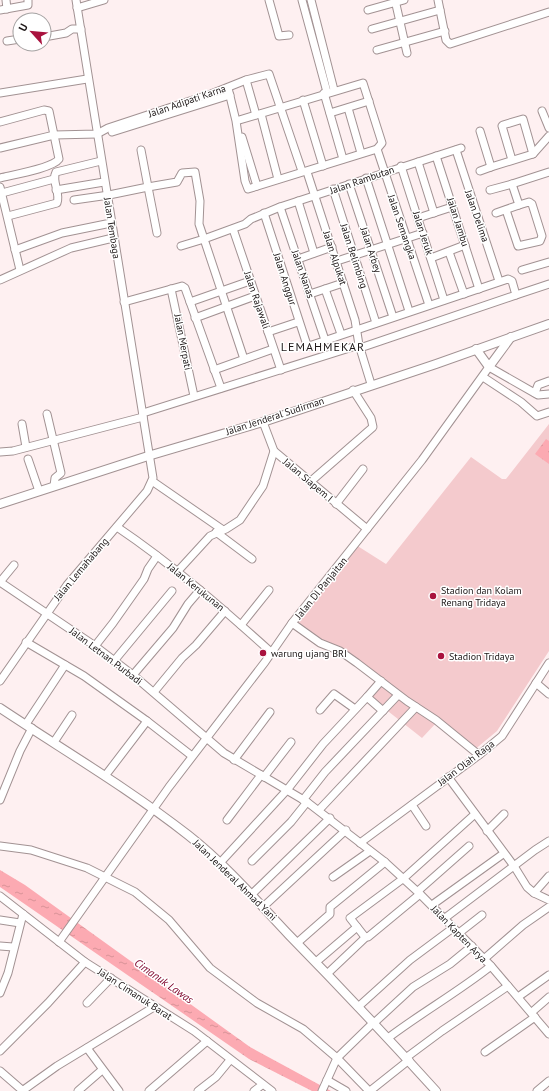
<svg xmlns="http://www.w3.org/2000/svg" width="549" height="1091" font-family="'PT Sans',sans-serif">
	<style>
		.green { fill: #f4cacd }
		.water { fill: url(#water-ripples) }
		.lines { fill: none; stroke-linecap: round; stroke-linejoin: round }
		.minor-casing { stroke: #a29293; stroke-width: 9 }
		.major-casing { stroke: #a29293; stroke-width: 10 }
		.minor { stroke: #fff; stroke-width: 7 }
		.major { stroke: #fff; stroke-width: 8 }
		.poi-dot { fill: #a9123e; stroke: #fff; stroke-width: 1.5 }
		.labels { text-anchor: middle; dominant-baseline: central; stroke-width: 3; stroke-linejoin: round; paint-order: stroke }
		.street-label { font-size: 10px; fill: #1d1717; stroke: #fff }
		.poi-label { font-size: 10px; fill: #1d1717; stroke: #fff; text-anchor: start }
		.water-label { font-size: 11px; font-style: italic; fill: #7d0029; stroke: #fff }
		.quarter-label { font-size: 12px; letter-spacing: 1px; fill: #1d1717; stroke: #fff }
	</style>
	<defs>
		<pattern id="water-ripples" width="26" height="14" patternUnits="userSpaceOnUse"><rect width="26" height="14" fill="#fcaab2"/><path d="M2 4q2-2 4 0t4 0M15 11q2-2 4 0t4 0" fill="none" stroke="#d89298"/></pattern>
	</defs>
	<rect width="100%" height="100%" fill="#fef0f1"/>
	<polygon class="green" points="549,424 549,651 497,731 473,751 437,722 422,738 365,693 377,679 345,656 293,627 356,545 386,564 471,457 502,479 506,479"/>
	<g class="water">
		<polygon points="546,439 549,441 549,464 535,454"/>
		<polygon points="0,870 25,885 250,1047 331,1091 312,1091 249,1059 0,887"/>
	</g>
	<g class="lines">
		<g class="minor-casing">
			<g id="minor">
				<polyline points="6,0 7,9"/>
				<polyline points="269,0 279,36 289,35"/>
				<polyline points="302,0 327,92"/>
				<polyline points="311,0 334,90"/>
				<polyline points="395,0 407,53"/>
				<polyline points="438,0 446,40 450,44 549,12"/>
				<polyline points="77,8 104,0"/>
				<polyline points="0,10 28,5 28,0"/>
				<polyline points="368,10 404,0"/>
				<polyline points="372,29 440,10"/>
				<polyline points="44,37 66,33 72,29 81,29"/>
				<polyline points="7,41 20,39"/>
				<polyline points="377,50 445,31"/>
				<polyline points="246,80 256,115"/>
				<polyline points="228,88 236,121 363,83 382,143 377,149 248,189 245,181 236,121"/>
				<polyline points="0,93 87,79"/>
				<polyline points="324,93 343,159"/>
				<polyline points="303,100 323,166"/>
				<polyline points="348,108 361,153"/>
				<polyline points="542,111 549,128"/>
				<polyline points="330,113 369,101"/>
				<polyline points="261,114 278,179"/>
				<path d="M0,122L44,110L49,111L59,159C53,168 12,175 0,178"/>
				<polyline points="480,131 491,167 533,154 549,136"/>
				<polyline points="112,132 230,95"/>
				<polyline points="242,137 257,186"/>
				<polyline points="0,148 54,135 97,134 108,128 211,94 246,80 269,74 302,171"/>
				<polyline points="377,149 429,305"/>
				<polyline points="456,150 499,281"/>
				<polyline points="436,156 479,289"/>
				<polyline points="512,160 502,126 503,125 523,119 533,154"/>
				<polyline points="418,162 434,213"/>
				<polyline points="401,166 444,300"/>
				<polyline points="480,171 491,167"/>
				<polyline points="307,172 355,320 359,345 371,384"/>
				<polyline points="366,178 409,311"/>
				<polyline points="349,184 393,317"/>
				<polyline points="0,187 20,270"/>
				<polyline points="333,189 376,323"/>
				<polyline points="56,190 104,182"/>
				<polyline points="490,190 512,184"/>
				<polyline points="2,193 54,179"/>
				<polyline points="74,200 109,195 148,187 141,150"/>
				<polyline points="298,201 314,253"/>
				<polyline points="280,207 325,340"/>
				<polyline points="506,210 518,246 540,241 542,236 532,204 529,202 519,205"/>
				<polyline points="264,213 307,345 309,346 508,279 512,281 516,295 360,348"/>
				<polyline points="496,213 519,205 512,184 549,172"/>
				<path d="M8,216L57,203C61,193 51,181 56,172L101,161"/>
				<polyline points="418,218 452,207"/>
				<polyline points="233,229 281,370"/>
				<polyline points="157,233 148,187 177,182 182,173 195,172 200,201 199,224 204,239 181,246"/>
				<polyline points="15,250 62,233 111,223"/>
				<polyline points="449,252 464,294"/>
				<polyline points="431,258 465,245"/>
				<polyline points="298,259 332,247"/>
				<polyline points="337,261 423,233"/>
				<polyline points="522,270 549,262"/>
				<polyline points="0,280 71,248 113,238"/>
				<polyline points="171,289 194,396"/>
				<polyline points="325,289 341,334"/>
				<polyline points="310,294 343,283"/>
				<polyline points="516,295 549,284"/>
				<polyline points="124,302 182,286 185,288 221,388"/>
				<polyline points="190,302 250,281"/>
				<polyline points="195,318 255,296"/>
				<polyline points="268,332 298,322"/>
				<polyline points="244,359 204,239 245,224 251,219 280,207 461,148"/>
				<polyline points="214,370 273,349"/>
				<polyline points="483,377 521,402 537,416 549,412"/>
				<polyline points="535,393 538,385 549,381"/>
				<polyline points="143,413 359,345"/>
				<polyline points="47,414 61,473 55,478 54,486"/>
				<polyline points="263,422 274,451 367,529"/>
				<polyline points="22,424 26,447"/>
				<polyline points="0,452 13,451 143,417"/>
				<polyline points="28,459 39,491"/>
				<polyline points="152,481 223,530"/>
				<polyline points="310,482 373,427 371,418 353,390"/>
				<polyline points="336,504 363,469"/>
				<path d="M117,527C172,564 222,608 271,652"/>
				<polyline points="216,532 252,559"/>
				<polyline points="177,572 210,536 226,529 240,520 263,486 274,451"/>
				<polyline points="0,582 95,646 133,675 224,753 307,802 385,862 420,894 491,966 549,1034"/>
				<polyline points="0,582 14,565"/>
				<polyline points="292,623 320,643 340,651 357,663 407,701 436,720 479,755"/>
				<polyline points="241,625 269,590"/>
				<polyline points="26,642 84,676 147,721 192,756"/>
				<polyline points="95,646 113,623 144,579 148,569 157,556"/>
				<polyline points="114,661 172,591"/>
				<polyline points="133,675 173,628 188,604 200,590"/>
				<polyline points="0,681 67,585 147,491 153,478 76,0"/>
				<polyline points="536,683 549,694"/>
				<polyline points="154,692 182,658 196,645 225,611"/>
				<polyline points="367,697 381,681"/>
				<polyline points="320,710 334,694 355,709"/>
				<polyline points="26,724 65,665"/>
				<polyline points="54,742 72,715"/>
				<polyline points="234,760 270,712"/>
				<polyline points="105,776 147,721"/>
				<polyline points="264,777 291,742"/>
				<polyline points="448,777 514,866 527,887 534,893 549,876"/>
				<polyline points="0,800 20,751 32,728"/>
				<polyline points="303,800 325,772 398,695"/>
				<polyline points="412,805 426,826"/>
				<polyline points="319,810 416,707"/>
				<polyline points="227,820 261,775"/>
				<polyline points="487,831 504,814"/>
				<polyline points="360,843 479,755 502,736 549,663"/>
				<polyline points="0,846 31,850 87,868 135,892 169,920 210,968 257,1003 303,1029 337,1058 369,1091"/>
				<polyline points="252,861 291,822 307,802"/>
				<polyline points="219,864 287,790 323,744 367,697 383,711"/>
				<polyline points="333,877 370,851"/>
				<polyline points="418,891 469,846"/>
				<polyline points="534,893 549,900"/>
				<polyline points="420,894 368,937 365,937 350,918 404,878 475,814"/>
				<polyline points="251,895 330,818"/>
				<polyline points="0,896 85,962 194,1031 272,1091"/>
				<polyline points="432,905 503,854"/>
				<polyline points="263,907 346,830"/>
				<polyline points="445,918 535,850 549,841"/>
				<polyline points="0,920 20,923"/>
				<polyline points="459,933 482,915"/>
				<polyline points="59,942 169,787 265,662 292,623 422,460 489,367 538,395 549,394"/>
				<polyline points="297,943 330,914 330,907 385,862"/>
				<polyline points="0,946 13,947"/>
				<polyline points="484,959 523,925 549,907"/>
				<polyline points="316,962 357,927"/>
				<polyline points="327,974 366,937"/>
				<polyline points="0,993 8,973 23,914"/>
				<polyline points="518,997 549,975"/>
				<polyline points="87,1003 111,978"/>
				<polyline points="358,1007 410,960 453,928"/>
				<polyline points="532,1012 549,997"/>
				<polyline points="374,1023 413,987 450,964 472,946"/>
				<path d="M388,1038C421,1013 458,992 491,966"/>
				<polyline points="87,1048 119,1091"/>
				<polyline points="0,1051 48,1003 85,962"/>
				<polyline points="485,1052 535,1017"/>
				<polyline points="407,1057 442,1031 508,986"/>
				<polyline points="0,1071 23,1091"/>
				<polyline points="327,1080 346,1091"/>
				<polyline points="22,1091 57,1066 154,1007"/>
				<polyline points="78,1091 102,1070"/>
				<polyline points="149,1091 207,1041"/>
				<polyline points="198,1091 216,1077 230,1060"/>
				<polyline points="254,1091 262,1085"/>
				<polyline points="322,1091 337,1058 373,1023"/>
				<polyline points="370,1091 409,1060"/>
				<polyline points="537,1091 549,1081"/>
			</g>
		</g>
		<g class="major-casing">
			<g id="major">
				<polyline points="476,349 489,367 511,337"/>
				<polyline points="0,504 148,456 263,422 436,364 549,324"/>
				<path d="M0,708C63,750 128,788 188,835C225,864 257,901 289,935C339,986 388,1038 436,1091"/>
			</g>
		</g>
		<use href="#minor" class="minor"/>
		<use href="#major" class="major"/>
	</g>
	<g class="poi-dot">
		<circle cx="433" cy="596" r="4"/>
		<circle cx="263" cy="653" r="4"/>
		<circle cx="441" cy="656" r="4"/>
	</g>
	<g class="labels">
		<g class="street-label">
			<text transform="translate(187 101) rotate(-19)">Jalan Adipati Karna</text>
			<text transform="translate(362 180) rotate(-19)">Jalan Rambutan</text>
			<text transform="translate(477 216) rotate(71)">Jalan Delima</text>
			<text transform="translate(458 222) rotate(72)">Jalan Jambu</text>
			<text transform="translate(402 227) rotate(71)">Jalan Semangka</text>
			<text transform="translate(112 228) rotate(81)">Jalan Tembaga</text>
			<text transform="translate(423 233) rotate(72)">Jalan Jeruk</text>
			<text transform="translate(371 250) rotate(72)">Jalan Arbey</text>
			<text transform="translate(354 256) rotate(72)">Jalan Belimbing</text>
			<text transform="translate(335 258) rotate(72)">Jalan Alpukat</text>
			<text transform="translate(303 274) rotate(71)">Jalan Nanas</text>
			<text transform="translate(285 279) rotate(72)">Jalan Anggur</text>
			<text transform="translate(257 300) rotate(71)">Jalan Rajawali</text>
			<text transform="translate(183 342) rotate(79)">Jalan Merpati</text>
			<text transform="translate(275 416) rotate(-18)">Jalan Jenderal Sudirman</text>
			<text transform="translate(308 480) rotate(40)">Jalan Siapem I</text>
			<text transform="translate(81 569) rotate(-50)">Jalan Lemahabang</text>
			<text transform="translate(196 587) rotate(39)">Jalan Kerukunan</text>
			<text transform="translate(321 588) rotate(-51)">Jalan DI Panjaitan</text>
			<text transform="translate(106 656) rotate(37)">Jalan Letnan Purbadi</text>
			<text transform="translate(466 763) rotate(-37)">Jalan Olah Raga</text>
			<text transform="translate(235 880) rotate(44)">Jalan Jenderal Ahmad Yani</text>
			<text transform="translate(459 934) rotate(46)">Jalan Kapten Arya</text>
			<text transform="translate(135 994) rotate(33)">Jalan Cimanuk Barat</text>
		</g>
		<g class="poi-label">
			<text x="441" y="590">Stadion dan Kolam<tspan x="441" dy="12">Renang Tridaya</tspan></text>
			<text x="271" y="653">warung ujang BRI</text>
			<text x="449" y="656">Stadion Tridaya</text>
		</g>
		<g class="water-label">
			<text transform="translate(164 981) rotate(35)">Cimanuk Lawas</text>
		</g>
		<g class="quarter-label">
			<text x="323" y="346">LEMAHMEKAR</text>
		</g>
	</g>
	<g transform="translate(32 32) rotate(297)"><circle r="19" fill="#ffffff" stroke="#a5a2a2"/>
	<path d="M0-3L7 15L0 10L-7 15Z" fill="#a9123e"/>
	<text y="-6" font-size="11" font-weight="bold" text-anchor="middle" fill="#1d1717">U</text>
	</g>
</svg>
